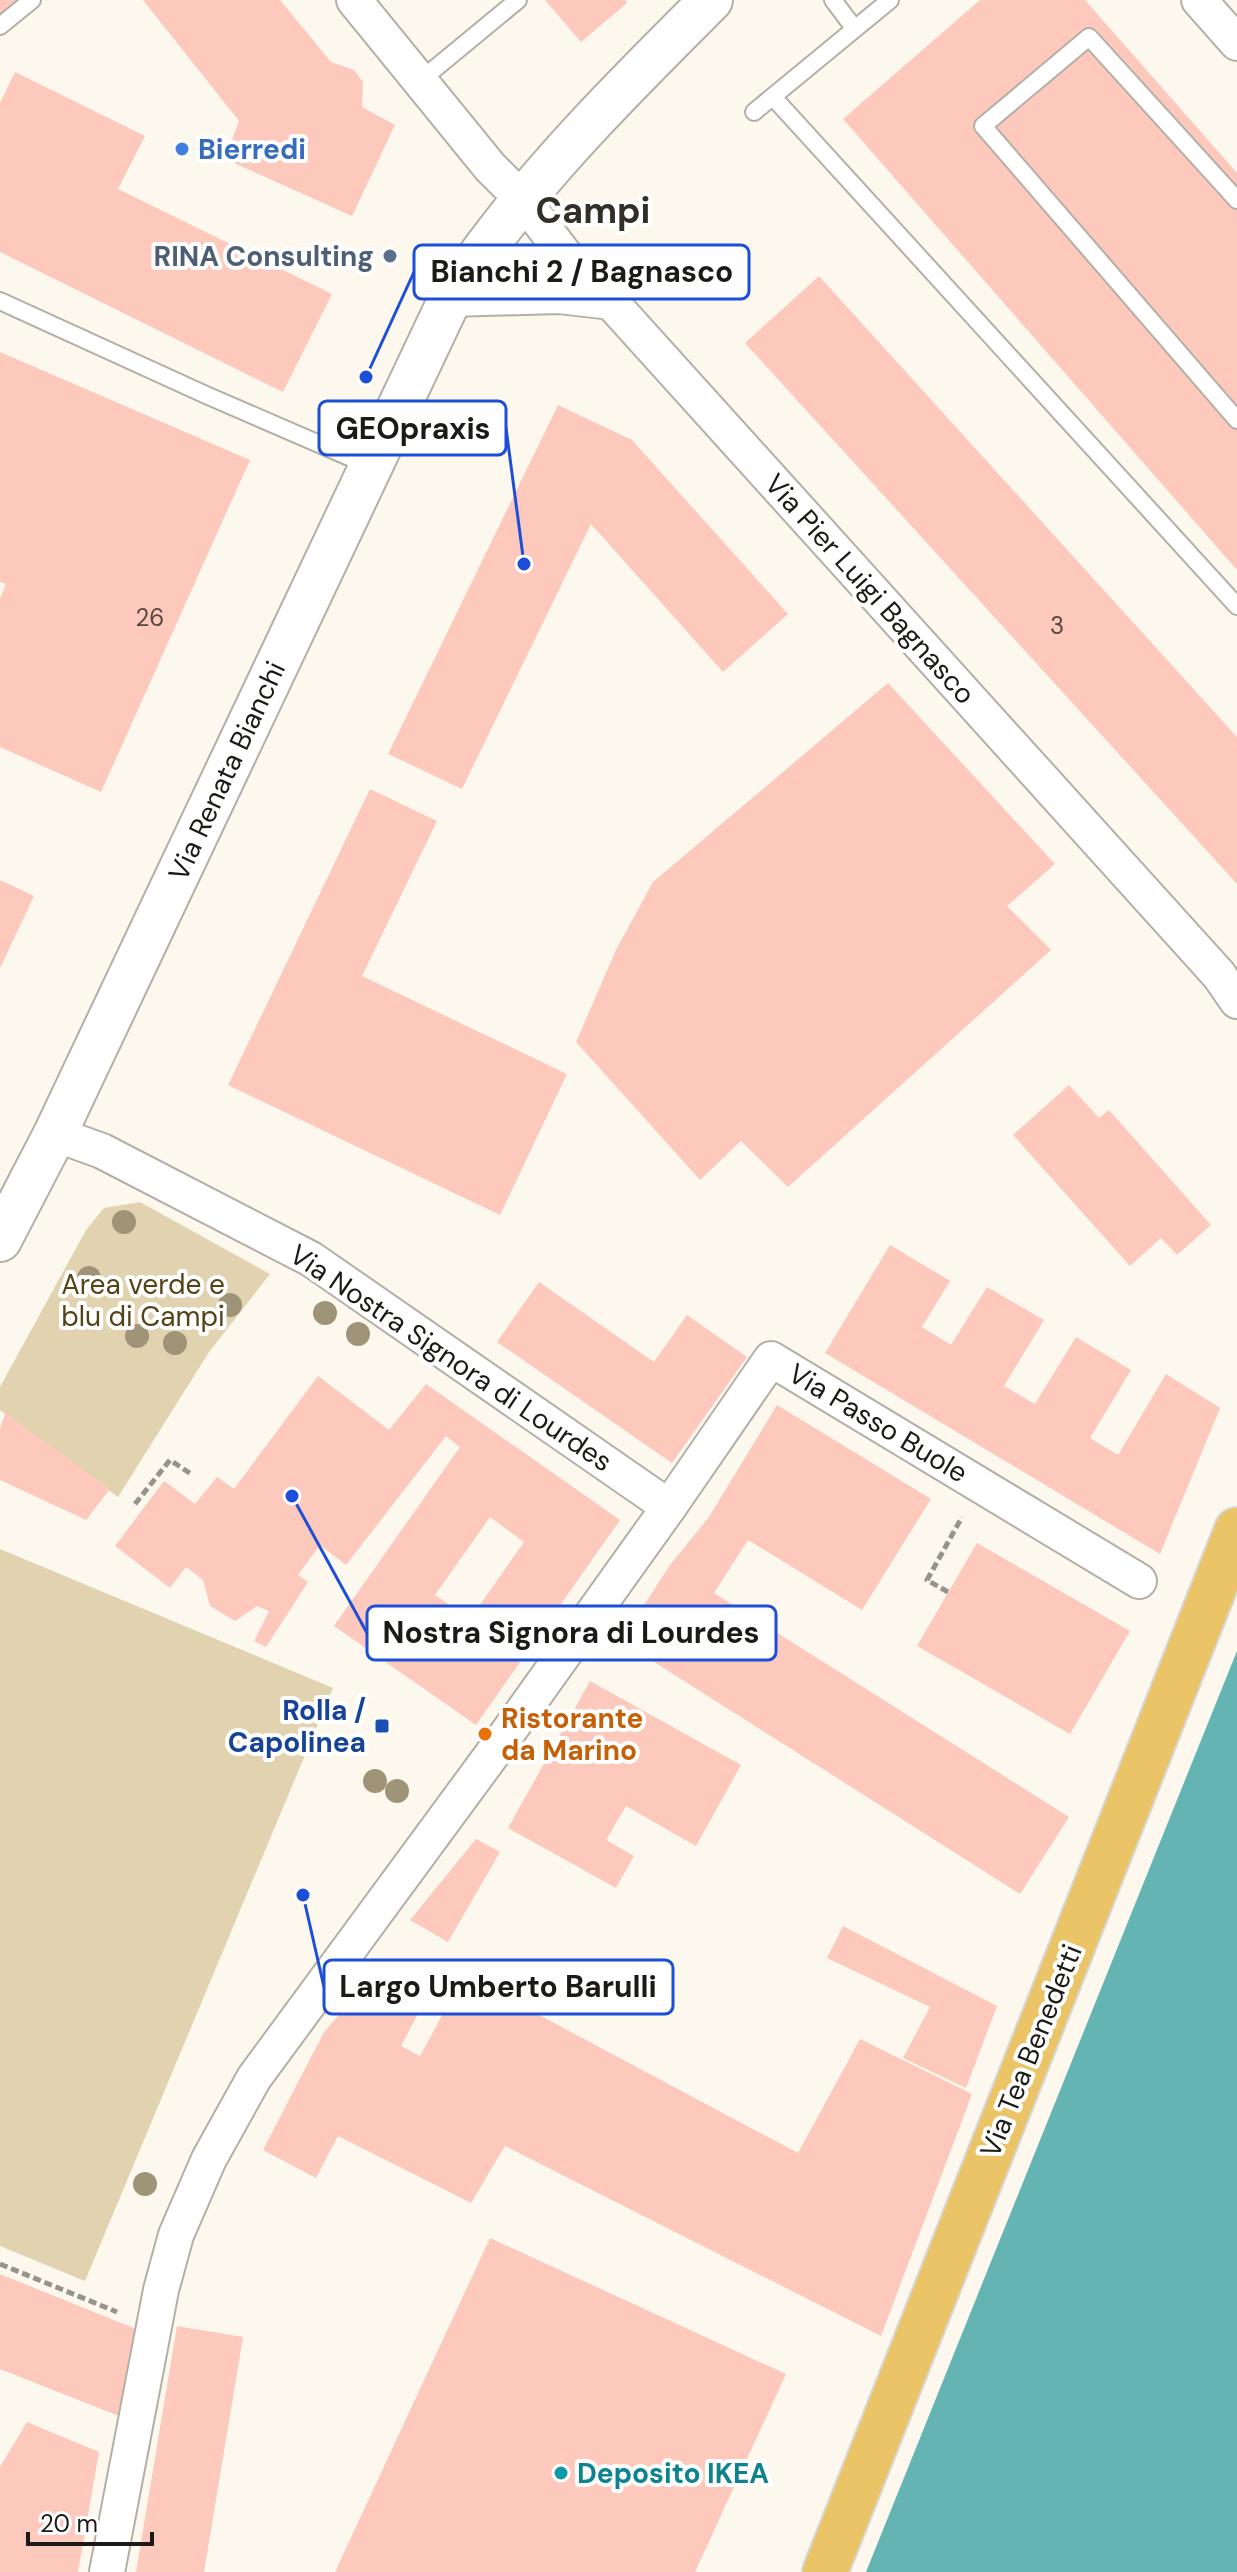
<svg xmlns="http://www.w3.org/2000/svg" width="1237" height="2572" font-family="'DM Sans',sans-serif">
	<style>
		.green { fill: #e1d2b0 }
		.water { fill: #64b4b3 }
		.building { fill: #fec9bd; fill-rule: evenodd }
		.lines { fill: none; stroke-linecap: round; stroke-linejoin: round }
		.service-casing { stroke: #b3afa6; stroke-width: 20 }
		.minor-casing { stroke: #b3afa6; stroke-width: 38 }
		.tertiary-casing { stroke: #b3afa6; stroke-width: 46 }
		.primary-casing { stroke: #d6d6d5; stroke-width: 48 }
		.path { stroke: #96938c; stroke-width: 5; stroke-dasharray: 8 4; stroke-linecap: butt }
		.service { stroke: #fff; stroke-width: 16 }
		.minor { stroke: #fff; stroke-width: 34 }
		.tertiary { stroke: #fff; stroke-width: 42 }
		.primary { stroke: #ecc468; stroke-width: 44 }
		.tree { fill: #9f9477 }
		.shop-dot { fill: #3f7fe0; stroke: #fff; stroke-width: 3 }
		.service-dot { fill: #5c6f8a; stroke: #fff; stroke-width: 3 }
		.transit-dot { fill: #1a4fb4; stroke: #fff; stroke-width: 3 }
		.food-dot { fill: #e8710a; stroke: #fff; stroke-width: 3 }
		.culture-dot { fill: #0f9aa8; stroke: #fff; stroke-width: 3 }
		.labels { text-anchor: middle; dominant-baseline: central; stroke-width: 8; stroke-linejoin: round; paint-order: stroke }
		.number-label { font-size: 24px; fill: #544640 }
		.shop-label { font-size: 28px; font-weight: bold; fill: #366cbe; stroke: #fff; text-anchor: start }
		.service-label { font-size: 28px; font-weight: bold; fill: #4e5e75; stroke: #fff; text-anchor: end }
		.street-label { font-size: 28px; fill: #1b1a16; stroke: #fff }
		.park-label { font-size: 28px; fill: #534316; stroke: #fff }
		.transit-label { font-size: 28px; font-weight: bold; fill: #164399; stroke: #fff; text-anchor: end }
		.food-label { font-size: 28px; font-weight: bold; fill: #c56008; stroke: #fff; text-anchor: start }
		.culture-label { font-size: 28px; font-weight: bold; fill: #0d838f; stroke: #fff; text-anchor: start }
		.district-label { font-size: 36px; font-weight: bold; fill: #322f27; stroke: #fff }
		.leader { fill: none; stroke: #1d4ed8; stroke-width: 3 }
		.callout-dot { fill: #1d4ed8; stroke: #fff; stroke-width: 3 }
		.callout { fill: #fff; stroke: #1d4ed8; stroke-width: 3 }
		.callout-label { font-size: 30px; text-anchor: middle; font-weight: bold; fill: #1b1a16 }
	</style>
	<rect width="100%" height="100%" fill="#fcf8ee"/>
	<g class="green">
		<polygon points="140,1202 270,1274 209,1352 118,1497 0,1410 0,1387 86,1230 104,1208"/>
		<polygon points="0,1549 333,1688 85,2281 0,2246"/>
	</g>
	<polygon class="water" points="1237,1651 1237,2572 866,2572"/>
	<g class="building">
		<polygon points="0,0 20,0 0,16"/>
		<polygon points="143,0 280,0 331,62 354,70 363,82 362,107 395,125 352,216 225,159 239,121"/>
		<polygon points="545,0 625,0 627,3 581,42"/>
		<polygon points="980,0 1085,0 1237,173 1237,570 843,119"/>
		<polygon points="15,72 145,136 118,189 332,294 283,392 0,252 0,103"/>
		<polygon points="819,276 1237,737 1237,884 745,343"/>
		<polygon points="0,352 250,460 101,792 0,747 0,599 6,584 0,582"/>
		<polygon points="558,405 632,440 788,614 723,672 591,524 462,789 388,754"/>
		<polygon points="888,683 1055,864 1007,906 1051,950 788,1187 741,1141 700,1180 576,1042 616,950 653,882"/>
		<polygon points="370,789 437,821 362,976 567,1074 500,1215 228,1085"/>
		<polygon points="0,880 34,896 0,968"/>
		<polygon points="1069,1085 1099,1118 1109,1110 1211,1225 1177,1255 1161,1238 1130,1266 1013,1135"/>
		<polygon points="890,1245 950,1281 922,1327 951,1345 987,1287 1044,1320 1004,1386 1035,1404 1076,1337 1131,1370 1090,1438 1118,1455 1166,1374 1220,1408 1160,1554 825,1353"/>
		<polygon points="539,1282 654,1362 687,1315 747,1357 672,1463 497,1342"/>
		<path d="M318,1376L389,1430L426,1384L620,1520L476,1725L334,1626L460,1447L446,1436L346,1565L320,1545L298,1575L308,1582L266,1647L254,1641L269,1611L257,1606L235,1621L210,1606L203,1580L186,1567L170,1588L115,1546L164,1481L195,1504L217,1477L234,1489ZM490,1517L524,1542L470,1619L435,1595Z"/>
		<polygon points="777,1405 931,1499 862,1610 748,1540 714,1593 1069,1817 1020,1894 621,1641 670,1565 709,1517"/>
		<polygon points="5,1413 110,1489 86,1520 0,1480 0,1429"/>
		<polygon points="977,1543 1130,1631 1070,1734 917,1646"/>
		<polygon points="590,1681 741,1765 696,1846 626,1806 606,1840 634,1856 616,1888 508,1828"/>
		<polygon points="476,1839 500,1852 448,1942 410,1920"/>
		<polygon points="843,1926 997,2006 966,2088 903,2058 930,2007 827,1958"/>
		<polygon points="389,1958 433,1985 401,2046 420,2056 464,1975 798,2153 860,2039 972,2094 881,2336 505,2146 471,2203 338,2136 316,2178 263,2150 324,2032"/>
		<polygon points="490,2238 786,2374 695,2572 335,2572"/>
		<polygon points="0,2274 136,2329 124,2418 0,2369"/>
		<polygon points="177,2326 243,2337 204,2572 136,2572"/>
		<polygon points="27,2422 99,2452 78,2572 0,2572 0,2467"/>
	</g>
	<g class="lines">
		<g class="service-casing">
			<g id="service">
				<polyline points="833,0 854,28"/>
				<polyline points="0,26 32,0"/>
				<polyline points="421,80 518,0"/>
				<polyline points="773,97 1237,606"/>
				<polyline points="754,112 890,0"/>
				<polyline points="1237,200 1089,37 983,126 1237,420"/>
				<polyline points="0,301 206,395 370,466"/>
			</g>
		</g>
		<g class="minor-casing">
			<g id="minor">
				<polyline points="354,0 490,167 524,201 564,254 611,302 1219,975 1237,1001"/>
				<polyline points="1199,0 1237,43"/>
				<polyline points="450,299 559,296 611,302"/>
				<polyline points="55,1134 102,1151 311,1259 669,1507"/>
				<polyline points="107,2572 161,2290 176,2235 209,2159 254,2078 496,1749 669,1507 771,1359 1139,1581"/>
			</g>
		</g>
		<g class="tertiary-casing">
			<path id="tertiary" d="M0,1240L55,1134L450,299C464,279 477,258 492,239C557,153 635,76 711,0"/>
		</g>
		<g class="primary-casing">
			<polyline id="primary" points="825,2572 1237,1530"/>
		</g>
		<g class="path">
			<polyline points="135,1504 170,1460 191,1474"/>
			<polyline points="948,1592 927,1580 962,1517"/>
			<polyline points="0,2264 117,2312"/>
		</g>
		<use href="#service" class="service"/>
		<use href="#minor" class="minor"/>
		<use href="#tertiary" class="tertiary"/>
		<use href="#primary" class="primary"/>
	</g>
	<g class="tree">
		<circle cx="124" cy="1222" r="12"/>
		<circle cx="89" cy="1278" r="12"/>
		<circle cx="230" cy="1305" r="12"/>
		<circle cx="325" cy="1313" r="12"/>
		<circle cx="358" cy="1334" r="12"/>
		<circle cx="137" cy="1336" r="12"/>
		<circle cx="175" cy="1343" r="12"/>
		<circle cx="375" cy="1781" r="12"/>
		<circle cx="397" cy="1791" r="12"/>
		<circle cx="145" cy="2184" r="12"/>
	</g>
	<circle class="shop-dot" cx="182" cy="149" r="8"/>
	<circle class="service-dot" cx="390" cy="256" r="8"/>
	<rect class="transit-dot" x="374" y="1718" width="16" height="16" rx="4"/>
	<circle class="food-dot" cx="485" cy="1734" r="8"/>
	<circle class="culture-dot" cx="561" cy="2473" r="8"/>
	<g class="labels">
		<g class="number-label">
			<text x="150" y="617">26</text>
			<text x="1057" y="625">3</text>
		</g>
		<g class="shop-label">
			<text x="198" y="149">Bierredi</text>
		</g>
		<g class="service-label">
			<text x="374" y="256">RINA Consulting</text>
		</g>
		<g class="street-label">
			<text transform="translate(870 589) rotate(48)">Via Pier Luigi Bagnasco</text>
			<text transform="translate(227 771) rotate(-65)">Via Renata Bianchi</text>
			<text transform="translate(451 1358) rotate(34)">Via Nostra Signora di Lourdes</text>
			<text transform="translate(878 1423) rotate(31)">Via Passo Buole</text>
			<text transform="translate(1031 2051) rotate(-68)">Via Tea Benedetti</text>
		</g>
		<g class="park-label">
			<text x="143" y="1284">Area verde e<tspan x="143" dy="32">blu di Campi</tspan></text>
		</g>
		<g class="transit-label">
			<text x="366" y="1710">Rolla /<tspan x="366" dy="32">Capolinea</tspan></text>
		</g>
		<g class="food-label">
			<text x="501" y="1718">Ristorante<tspan x="501" dy="32">da Marino</tspan></text>
		</g>
		<g class="culture-label">
			<text x="577" y="2473">Deposito IKEA</text>
		</g>
		<g class="district-label">
			<text x="593" y="210">Campi</text>
		</g>
	</g>
	<path class="leader" d="M366 377L414 272M524 564L506 428M292 1496L367 1633M303 1895L324 1987"/>
	<g class="callout-dot">
		<circle cx="366" cy="377" r="8"/>
		<circle cx="524" cy="564" r="8"/>
		<circle cx="292" cy="1496" r="8"/>
		<circle cx="303" cy="1895" r="8"/>
	</g>
	<g class="callout">
		<rect x="414" y="245" width="335" height="54" rx="8"/>
		<rect x="319" y="401" width="187" height="54" rx="8"/>
		<rect x="367" y="1606" width="409" height="54" rx="8"/>
		<rect x="324" y="1960" width="349" height="54" rx="8"/>
	</g>
	<g class="callout-label">
		<text x="582" y="282">Bianchi 2 / Bagnasco</text>
		<text x="413" y="439">GEOpraxis</text>
		<text x="571" y="1643">Nostra Signora di Lourdes</text>
		<text x="498" y="1997">Largo Umberto Barulli</text>
	</g>
	<path d="M28 2532v12h124v-12" fill="none" stroke="#1b1a16" stroke-width="4"/>
	<text x="40" y="2532" font-size="24" fill="#1b1a16" stroke="#ffffff" stroke-width="6" paint-order="stroke">20 m</text>
</svg>
